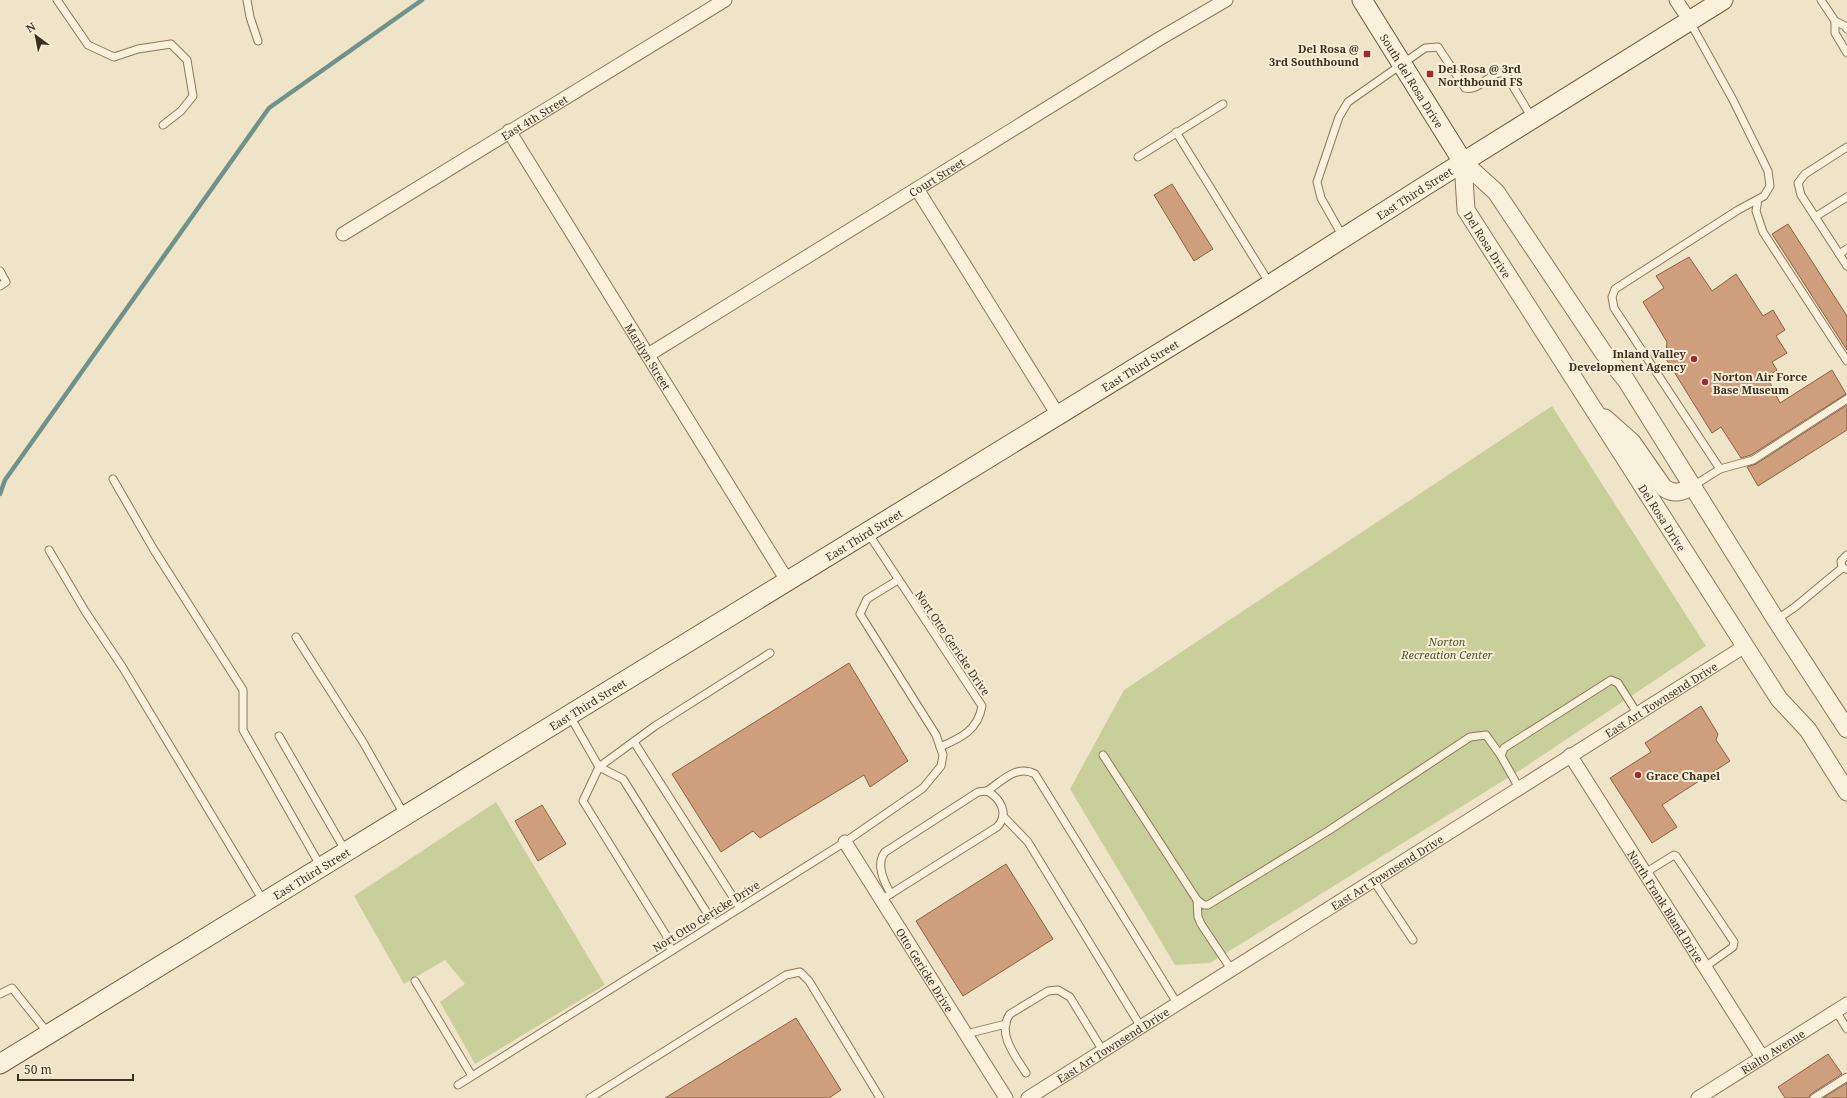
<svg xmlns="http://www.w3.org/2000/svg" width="1847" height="1098" font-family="'Noto Serif',serif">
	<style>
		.green { fill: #c9cf9b }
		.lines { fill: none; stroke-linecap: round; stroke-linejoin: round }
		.stream { stroke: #6f938a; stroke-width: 4.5 }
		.building { fill: #cf9f7d; stroke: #8d5f41 }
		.service-casing { stroke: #8d765c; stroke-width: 9 }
		.minor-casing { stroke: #8d765c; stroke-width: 15 }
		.tertiary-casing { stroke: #8d765c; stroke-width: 19 }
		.secondary-casing { stroke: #6f573f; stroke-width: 21 }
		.service { stroke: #faf1dc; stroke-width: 7 }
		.minor { stroke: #faf1dc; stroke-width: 13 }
		.tertiary { stroke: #faf1dc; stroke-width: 17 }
		.secondary { stroke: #faf1dc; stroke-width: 19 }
		.poi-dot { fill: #9e2a2b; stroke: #f7eed8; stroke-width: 1.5 }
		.labels { text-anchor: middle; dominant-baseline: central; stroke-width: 4; stroke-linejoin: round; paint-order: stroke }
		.poi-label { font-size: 11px; font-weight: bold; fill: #3d2e20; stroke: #f7eed8; text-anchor: start }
		.street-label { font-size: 11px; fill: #3d2e20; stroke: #f7eed8 }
		.park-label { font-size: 11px; font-style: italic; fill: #4d5a26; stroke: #f7eed8 }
	</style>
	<rect width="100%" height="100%" fill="#f0e4c8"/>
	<g class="green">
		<polygon points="1552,406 1706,646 1522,769 1210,963 1175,965 1070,789 1124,690"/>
		<polygon points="496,802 605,985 475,1064 440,1002 465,984 445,960 404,984 354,896"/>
	</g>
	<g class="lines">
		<polyline class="stream" points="0,494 5,480 269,108 422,0"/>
	</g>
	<g class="building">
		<polygon points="1172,184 1213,249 1194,261 1154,195"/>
		<polygon points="1788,224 1847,316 1847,350 1772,234"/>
		<polygon points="1689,257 1712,291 1736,274 1763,316 1773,310 1785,330 1776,336 1787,353 1772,362 1777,370 1767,377 1780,403 1832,370 1846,394 1751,455 1741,458 1721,427 1712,433 1663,354 1666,352 1667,342 1643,302 1664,288 1656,276"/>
		<polygon points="1847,405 1847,430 1758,486 1747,467 1756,464"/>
		<polygon points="849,663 908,761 870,787 864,775 760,838 753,831 721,852 672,774"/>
		<polygon points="1701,706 1718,734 1716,740 1730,761 1662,805 1677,827 1652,843 1610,778 1651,752 1645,743"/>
		<polygon points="542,805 566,844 538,861 515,821"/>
		<polygon points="1006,864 1053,939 963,996 916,921"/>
		<polygon points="796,1018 841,1090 829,1098 665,1098"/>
		<polygon points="1828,1054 1842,1074 1811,1094 1809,1098 1785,1098 1778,1087"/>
		<polygon points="1847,1083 1847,1098 1823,1098"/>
	</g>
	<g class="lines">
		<g class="service-casing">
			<g id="service">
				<polyline points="57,0 88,45 114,57 138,49 171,44 187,60 193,96 181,111 163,125"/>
				<polyline points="247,0 250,17 258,41"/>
				<polyline points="1821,0 1835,21 1845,26 1847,29"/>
				<polyline points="1835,21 1835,33 1847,53"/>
				<polyline points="1690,22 1733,100 1768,171 1770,186 1764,196 1738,210 1615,289 1612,297 1614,308 1720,469 1693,486"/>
				<polyline points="1176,132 1270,284"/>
				<polyline points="1847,147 1805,174 1798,183 1801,195 1847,266"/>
				<polyline points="1138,157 1223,104"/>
				<polyline points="1758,200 1756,211 1763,232 1847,361"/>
				<polyline points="1815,217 1847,197"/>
				<path d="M1343,237L1321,198L1317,182L1339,117L1348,102L1425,48L1438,47L1465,88C1480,92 1490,70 1505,73L1532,118"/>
				<polyline points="1839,254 1847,249"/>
				<polyline points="0,271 6,282 0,286"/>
				<polyline points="1720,469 1753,460 1847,399"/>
				<polyline points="113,479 154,550 243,690 243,730 321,867"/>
				<path d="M868,533L982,706C978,730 961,738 940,747"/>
				<polyline points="49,550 85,611 123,668 264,902"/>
				<polyline points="1842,568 1841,561 1847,555"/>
				<polyline points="1776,620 1795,607 1842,568 1847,569"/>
				<polyline points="296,637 363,742 405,816"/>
				<polyline points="570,716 599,767 583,801 666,935 671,951"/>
				<polyline points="279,736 346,852"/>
				<polyline points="634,742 740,908"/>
				<polyline points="1103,755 1197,900 1204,905 1208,905 1328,831 1470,737 1486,735 1501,756"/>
				<polyline points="1519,788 1501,756 1504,748 1611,680 1618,683 1637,713"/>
				<path d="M987,791C1002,781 1017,764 1035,774L1177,1003"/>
				<polyline points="1003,816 1028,842 1141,1027"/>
				<polyline points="1645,873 1674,855 1676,856 1734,942 1733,947 1705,967"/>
				<polyline points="1373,880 1413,940"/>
				<path d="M881,900L997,827C1010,814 1000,798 987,791L978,792L885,852C875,864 884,882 891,894"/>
				<polyline points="1197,900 1198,917 1201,924 1231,969"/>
				<polyline points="714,924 623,779 599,767 655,726 770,653"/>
				<polyline points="415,981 472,1076"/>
				<polyline points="0,994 12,988 48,1033"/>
				<polyline points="1836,1011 1847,1029"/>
				<polyline points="966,1034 1006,1024"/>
				<path d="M1026,1073C1016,1057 996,1033 1010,1014L1048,991L1058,990L1070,997L1103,1051"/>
				<polyline points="458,1085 845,842 923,788 941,766 943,755 936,735 860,614 867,599 898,580"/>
				<polyline points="590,1098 786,975 800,972 809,981 880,1098"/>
				<polyline points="1814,1098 1847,1077"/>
			</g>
		</g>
		<g class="minor-casing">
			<g id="minor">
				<polyline points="1676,0 1690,21"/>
				<path id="s1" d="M509,131L788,582"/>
				<polyline points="917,189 1058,415"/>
				<path id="s2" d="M343,234L725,0"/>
				<path id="s3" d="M648,355L1159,39L1226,0"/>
				<path id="s4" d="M1570,755L1762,1057"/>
				<path id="s5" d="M845,842L1006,1098"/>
				<path id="s6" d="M1028,1098L1745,646"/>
				<path id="s7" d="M1698,1098L1847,1004"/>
			</g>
		</g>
		<g class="tertiary-casing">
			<g id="tertiary">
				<path id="s8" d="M1463,162L1466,210L1779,699L1808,730L1847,792"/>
				<polyline points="1463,162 1496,192 1603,352 1626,380 1776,620 1847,729"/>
				<path d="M1605,418L1632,442L1664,488C1675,495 1682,492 1693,486"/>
			</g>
		</g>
		<g class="secondary-casing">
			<g id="secondary">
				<path id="s9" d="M1362,0L1463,162"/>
				<path id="s10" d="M0,1064L1241,303L1428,184L1723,0"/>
			</g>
		</g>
		<use href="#service" class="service"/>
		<use href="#minor" class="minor"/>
		<use href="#tertiary" class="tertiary"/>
		<use href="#secondary" class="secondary"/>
	</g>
	<g class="poi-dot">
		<rect x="1363" y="50" width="8" height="8" rx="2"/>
		<rect x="1426" y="70" width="8" height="8" rx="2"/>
		<circle cx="1694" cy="359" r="4"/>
		<circle cx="1705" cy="382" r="4"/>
		<circle cx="1638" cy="775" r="4"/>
	</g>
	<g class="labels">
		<g class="poi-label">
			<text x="1359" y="48" text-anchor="end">Del Rosa @<tspan x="1359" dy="13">3rd Southbound</tspan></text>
			<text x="1438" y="68">Del Rosa @ 3rd<tspan x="1438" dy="13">Northbound FS</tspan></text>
			<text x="1686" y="353" text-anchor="end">Inland Valley<tspan x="1686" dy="13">Development Agency</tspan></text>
			<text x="1713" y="376">Norton Air Force<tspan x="1713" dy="13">Base Museum</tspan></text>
			<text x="1646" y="775">Grace Chapel</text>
		</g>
		<g class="street-label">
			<text stroke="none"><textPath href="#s9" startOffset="95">South del Rosa Drive</textPath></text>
			<text stroke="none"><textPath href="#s2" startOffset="224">East 4th Street</textPath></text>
			<text stroke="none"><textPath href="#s3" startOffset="339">Court Street</textPath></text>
			<text stroke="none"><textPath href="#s10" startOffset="1661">East Third Street</textPath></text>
			<text stroke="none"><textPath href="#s8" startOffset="89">Del Rosa Drive</textPath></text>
			<text stroke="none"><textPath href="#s1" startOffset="265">Marilyn Street</textPath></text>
			<text stroke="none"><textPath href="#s10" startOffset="1337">East Third Street</textPath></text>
			<text stroke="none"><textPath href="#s8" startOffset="413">Del Rosa Drive</textPath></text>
			<text stroke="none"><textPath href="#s10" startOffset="1013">East Third Street</textPath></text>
			<text transform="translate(953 643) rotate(56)">Nort Otto Gericke Drive</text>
			<text stroke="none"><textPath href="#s6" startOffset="748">East Art Townsend Drive</textPath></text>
			<text stroke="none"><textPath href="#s10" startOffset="689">East Third Street</textPath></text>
			<text stroke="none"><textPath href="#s6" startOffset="424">East Art Townsend Drive</textPath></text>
			<text stroke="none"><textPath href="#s10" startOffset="365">East Third Street</textPath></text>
			<text stroke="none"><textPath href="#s4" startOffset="179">North Frank Bland Drive</textPath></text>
			<text transform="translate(706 916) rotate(-32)">Nort Otto Gericke Drive</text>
			<text stroke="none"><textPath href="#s5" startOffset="151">Otto Gericke Drive</textPath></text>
			<text stroke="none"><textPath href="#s6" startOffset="100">East Art Townsend Drive</textPath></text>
			<text stroke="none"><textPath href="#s7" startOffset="88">Rialto Avenue</textPath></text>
		</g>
		<g class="park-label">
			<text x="1447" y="641">Norton<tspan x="1447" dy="13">Recreation Center</tspan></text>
		</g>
	</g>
	<g transform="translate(36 36) rotate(328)" stroke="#f7eed8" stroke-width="3" paint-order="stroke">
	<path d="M0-3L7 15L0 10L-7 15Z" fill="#3d2e20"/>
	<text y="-6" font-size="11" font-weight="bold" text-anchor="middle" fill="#3d2e20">N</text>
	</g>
	<path d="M18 1074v6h115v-6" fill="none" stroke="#3d2e20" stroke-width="2"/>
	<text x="24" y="1074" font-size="12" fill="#3d2e20" stroke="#f7eed8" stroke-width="3" paint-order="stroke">50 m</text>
</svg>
